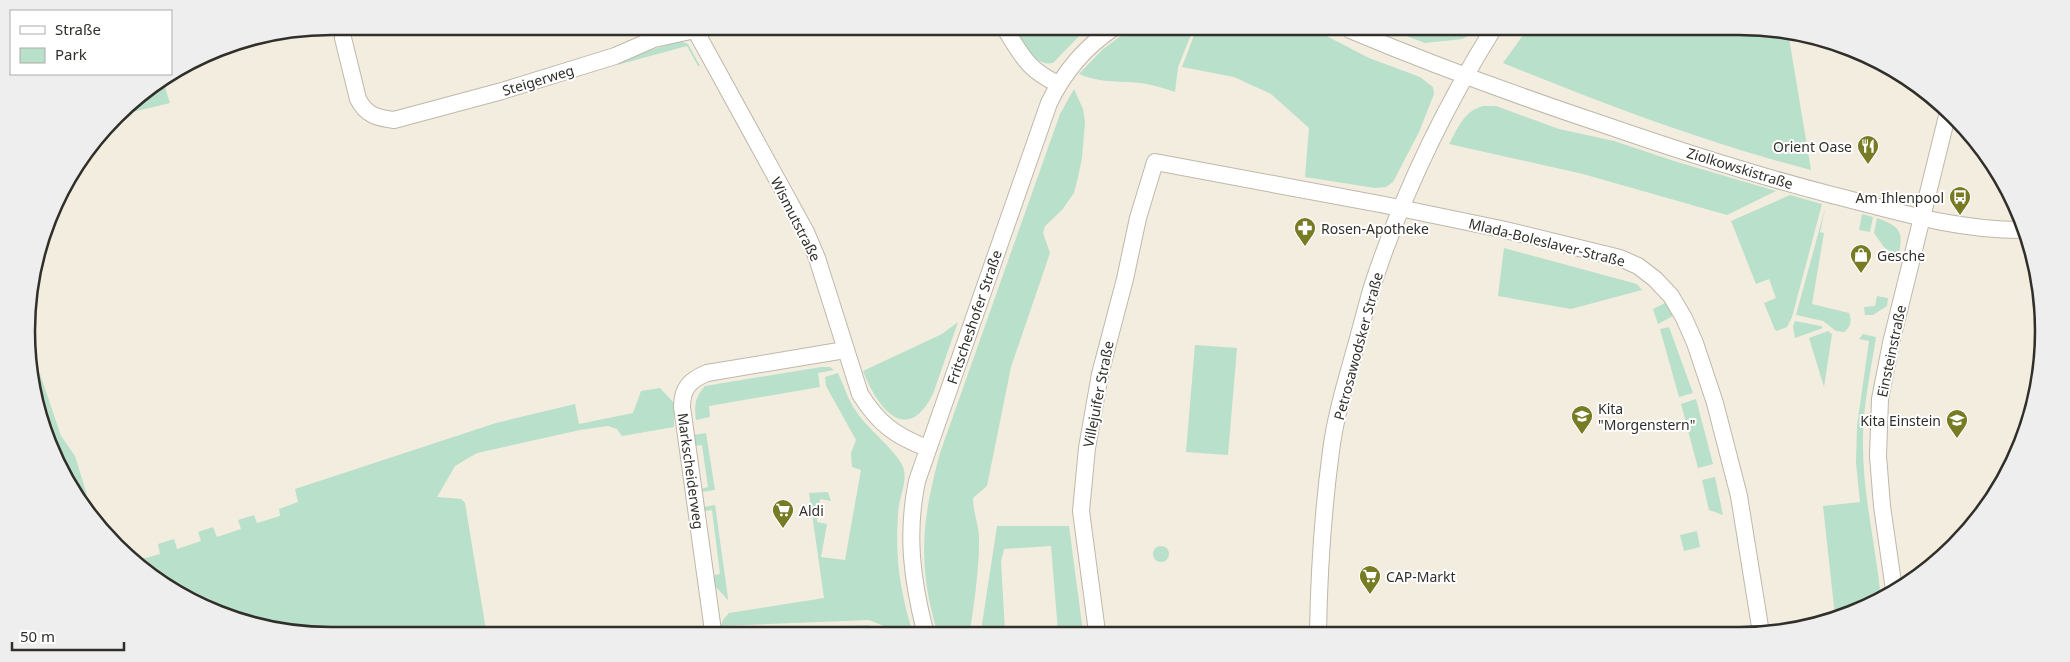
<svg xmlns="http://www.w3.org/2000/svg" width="2070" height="662" font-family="'Noto Sans',sans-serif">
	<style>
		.green { fill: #b8e0cb }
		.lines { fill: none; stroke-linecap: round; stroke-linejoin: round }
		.street-casing { stroke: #bfb8ab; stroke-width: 18 }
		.street { stroke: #fff; stroke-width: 16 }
		.labels { text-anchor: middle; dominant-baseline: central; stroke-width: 4; stroke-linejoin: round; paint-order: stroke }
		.street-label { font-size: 14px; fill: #312f29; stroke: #fff }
		.poi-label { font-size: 14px; fill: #312f29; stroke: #fff; text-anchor: start }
		.rim { fill: none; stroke: #312f29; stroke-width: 2.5 }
	</style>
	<rect width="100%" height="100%" fill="#f3eddf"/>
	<g class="green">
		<path d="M1015,29H1086L1053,63C1034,67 1024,43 1015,29Z"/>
		<path d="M1130,29L1193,30L1178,67L1175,92C1158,86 1143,82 1125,82C1108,81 1095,81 1079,74L1102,50Z"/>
		<polygon points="1196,30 1315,30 1369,58 1420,77 1433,87 1434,94 1419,132 1393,182 1386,187 1375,188 1305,177 1309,128 1271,94 1234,77 1182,67"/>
		<polygon points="1393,31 1471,31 1468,36 1462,39 1425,43"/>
		<path d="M1526,31L1788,32L1811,170C1706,143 1604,104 1503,63Z"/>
		<polygon points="680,41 688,44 700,66 698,66 687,46 617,65 632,56"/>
		<polygon points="163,81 170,103 120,115 130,102"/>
		<path d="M1074,89L1083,109L1085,122L1082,158L1078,177L1074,193L1062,210L1045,226L1043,233L1050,253L1011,367L987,486L973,498C973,513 980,527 979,543C979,570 974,605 970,631H937C917,563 922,520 940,453L1060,114Z"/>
		<path d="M1483,106H1496L1559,129L1614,141L1674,161L1776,191L1727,215L1583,174L1449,144C1458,128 1464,111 1483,106Z"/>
		<polygon points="1790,195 1822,204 1792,317 1787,327 1777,331 1775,330 1764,303 1776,298 1769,279 1756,284 1731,221"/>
		<path d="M1826,205L1820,232L1824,233L1812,304L1849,313C1852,321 1851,327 1844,332L1836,331L1823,321L1796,315Z"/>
		<polygon points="1862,214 1873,217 1870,232 1859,230"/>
		<path d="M1877,218C1901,227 1904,232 1898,257L1884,247L1874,233Z"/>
		<polygon points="1504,248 1637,284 1642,290 1571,309 1498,296"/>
		<polygon points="1877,296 1888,298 1887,306 1873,315 1865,315 1864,307 1875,306"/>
		<polygon points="1665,303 1673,316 1658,324 1653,309"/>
		<polygon points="1795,321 1821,326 1823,328 1795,338 1793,326"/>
		<path d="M958,322L933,394C906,447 877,407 863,371L942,334Z"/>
		<polygon points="1669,327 1693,393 1679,397 1660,329"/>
		<polygon points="1828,331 1832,334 1824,387 1809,338"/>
		<path d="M1863,334L1876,337C1871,370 1863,405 1863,439C1862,493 1876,546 1881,599L1874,604L1835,616L1823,506L1860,502L1856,463L1857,426L1869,341L1859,339Z"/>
		<polygon points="1195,345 1237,348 1228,455 1186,452"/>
		<polygon points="37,365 61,436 75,456 87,495 79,497 81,504 78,501 37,410 34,366"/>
		<path d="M821,367H830L834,370L818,373L820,387L709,406L710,417L696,420C694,406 695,397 705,386Z"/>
		<path d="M838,373C844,386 848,400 856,411C866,428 901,454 904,470C907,484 898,500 898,515C895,559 900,589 912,631H896L869,620L721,626L723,620L729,613L824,598L809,493L828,492L831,501L820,499L817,522L827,524L821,557L845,560L861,470L852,467L851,453L856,440L826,386L825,377Z"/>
		<polygon points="660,388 674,403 674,427 622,436 617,429 608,426 580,430 477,453 455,466 437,497 461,499 465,503 486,630 271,630 162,585 129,552 135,550 138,560 160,554 158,544 174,539 177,549 201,541 198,532 213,527 217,537 241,529 238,520 254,515 257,523 280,516 279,509 298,502 295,489 496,423 575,404 579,424 633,413 641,391"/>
		<polygon points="1696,399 1713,464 1698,468 1681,404"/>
		<polygon points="706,433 715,490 701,492 701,489 708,487 702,445 695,446 693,435"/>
		<polygon points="1715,477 1723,515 1709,510 1702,480"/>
		<polygon points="715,505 728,598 728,600 715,586 714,575 720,574 712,510 705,511 704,507"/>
		<polygon points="997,526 1069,526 1083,632 1058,632 1051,546 1004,549 1001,561 1005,631 981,631"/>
		<polygon points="1697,531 1700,547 1684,551 1680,535"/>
		<circle cx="1161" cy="554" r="8"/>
		<polygon points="868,625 880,630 721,630"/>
	</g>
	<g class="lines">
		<g class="street-casing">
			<g id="street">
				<path d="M343,26V38L358,99C366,115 377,118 394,120L502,91L615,56L654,39L695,30"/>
				<path d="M694,28L806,232L817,258L860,394C878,423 895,436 927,448"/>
				<path d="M1005,29C1023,57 1027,69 1058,84"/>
				<path d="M1350,30C1433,65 1518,96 1605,125C1680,151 1755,175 1832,195C1896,211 1954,230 2021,230"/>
				<polyline points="1894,590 1882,506 1878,456 1880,399 1891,343 1947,116"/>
				<path d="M713,631L682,407C682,388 690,380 707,373L845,350"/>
				<path d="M925,631C912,580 906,534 917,481L1049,103C1064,72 1084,48 1112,29"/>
				<polyline points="1097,632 1081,511 1087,448 1100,374 1125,279 1138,218 1155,162 1385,205 1501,229 1620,258 1638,266 1655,279 1671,296 1684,318 1695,343 1715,403 1739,496 1761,633"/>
				<path d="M1318,632C1319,572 1323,511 1331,451C1335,418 1346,381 1355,349C1361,328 1366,307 1372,287C1401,198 1443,110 1492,31"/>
			</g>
		</g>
		<use href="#street" class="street"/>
	</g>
	<defs>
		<g id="restaurant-pin" transform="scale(1.125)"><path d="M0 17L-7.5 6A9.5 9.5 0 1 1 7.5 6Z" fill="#777b23" stroke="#fff"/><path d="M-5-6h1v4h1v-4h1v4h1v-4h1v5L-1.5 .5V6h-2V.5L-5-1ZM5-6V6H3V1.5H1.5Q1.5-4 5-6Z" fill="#fff"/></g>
		<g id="bus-pin" transform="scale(1.125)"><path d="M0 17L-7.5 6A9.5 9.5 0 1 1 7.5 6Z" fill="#777b23" stroke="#fff"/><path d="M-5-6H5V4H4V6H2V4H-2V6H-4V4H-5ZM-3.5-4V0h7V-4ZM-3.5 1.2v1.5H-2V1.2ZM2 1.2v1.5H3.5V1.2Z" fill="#fff"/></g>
		<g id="pharmacy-pin" transform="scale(1.125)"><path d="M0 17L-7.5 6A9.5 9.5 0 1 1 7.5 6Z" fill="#777b23" stroke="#fff"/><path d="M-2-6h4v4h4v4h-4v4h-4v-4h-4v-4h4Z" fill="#fff"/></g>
		<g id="shop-pin" transform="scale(1.125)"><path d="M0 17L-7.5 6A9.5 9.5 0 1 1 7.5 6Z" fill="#777b23" stroke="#fff"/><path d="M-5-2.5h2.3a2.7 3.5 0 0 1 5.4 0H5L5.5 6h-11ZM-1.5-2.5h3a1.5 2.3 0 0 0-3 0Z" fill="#fff"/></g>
		<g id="school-pin" transform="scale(1.125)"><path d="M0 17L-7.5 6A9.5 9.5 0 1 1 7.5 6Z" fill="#777b23" stroke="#fff"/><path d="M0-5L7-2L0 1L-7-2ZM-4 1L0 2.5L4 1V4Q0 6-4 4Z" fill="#fff"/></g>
		<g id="supermarket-pin" transform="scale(1.125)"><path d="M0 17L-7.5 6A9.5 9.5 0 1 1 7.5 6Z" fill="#777b23" stroke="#fff"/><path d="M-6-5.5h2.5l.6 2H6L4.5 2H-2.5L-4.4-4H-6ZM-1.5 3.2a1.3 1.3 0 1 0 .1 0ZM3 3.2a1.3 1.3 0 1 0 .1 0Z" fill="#fff"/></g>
	</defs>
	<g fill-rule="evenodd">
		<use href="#restaurant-pin" x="1868" y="146"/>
		<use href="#bus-pin" x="1960" y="197"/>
		<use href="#pharmacy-pin" x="1305" y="228"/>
		<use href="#shop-pin" x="1861" y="255"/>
		<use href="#school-pin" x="1582" y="416"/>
		<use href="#school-pin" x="1957" y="420"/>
		<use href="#supermarket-pin" x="783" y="510"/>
		<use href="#supermarket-pin" x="1370" y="576"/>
	</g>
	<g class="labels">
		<g class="street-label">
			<text transform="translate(538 80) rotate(-17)">Steigerweg</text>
			<text transform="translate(1740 168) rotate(17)">Ziolkowskistraße</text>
			<text transform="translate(796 219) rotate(63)">Wismutstraße</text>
			<text transform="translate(1547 242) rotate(14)">Mlada-Boleslaver-Straße</text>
			<text transform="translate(974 317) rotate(-71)">Fritscheshofer Straße</text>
			<text transform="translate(1358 346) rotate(-75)">Petrosawodsker Straße</text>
			<text transform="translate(1891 351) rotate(-78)">Einsteinstraße</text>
			<text transform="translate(1098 394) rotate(-79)">Villejuifer Straße</text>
			<text transform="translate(691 471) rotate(82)">Markscheiderweg</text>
		</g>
		<g class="poi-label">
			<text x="1852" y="146" text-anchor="end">Orient Oase</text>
			<text x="1944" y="197" text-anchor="end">Am Ihlenpool</text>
			<text x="1321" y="228">Rosen-Apotheke</text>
			<text x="1877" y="255">Gesche</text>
			<text x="1598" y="408">Kita<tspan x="1598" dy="16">"Morgenstern"</tspan></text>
			<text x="1941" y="420" text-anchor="end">Kita Einstein</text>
			<text x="799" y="510">Aldi</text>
			<text x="1386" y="576">CAP-Markt</text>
		</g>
	</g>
	<path d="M0 0H2070V662H0ZM331 35H1739A296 296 0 0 1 2035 331V331A296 296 0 0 1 1739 627H331A296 296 0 0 1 35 331V331A296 296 0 0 1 331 35Z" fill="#efeeee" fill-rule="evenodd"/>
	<path class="rim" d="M331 35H1739A296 296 0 0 1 2035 331V331A296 296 0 0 1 1739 627H331A296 296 0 0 1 35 331V331A296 296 0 0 1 331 35Z"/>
	<rect x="10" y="10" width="162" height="65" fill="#ffffff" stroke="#adaca9"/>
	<rect x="20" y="26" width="25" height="8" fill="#ffffff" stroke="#adaca9"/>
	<text x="55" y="35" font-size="15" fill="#312f29">Straße</text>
	<rect x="20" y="48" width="25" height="15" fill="#b8e0cb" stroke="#adaca9"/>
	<text x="55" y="60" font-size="15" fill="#312f29">Park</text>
	<path d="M12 642v8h112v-8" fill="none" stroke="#312f29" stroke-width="2.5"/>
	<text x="20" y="642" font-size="15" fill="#312f29" stroke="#ffffff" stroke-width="4" paint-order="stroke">50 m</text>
</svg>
